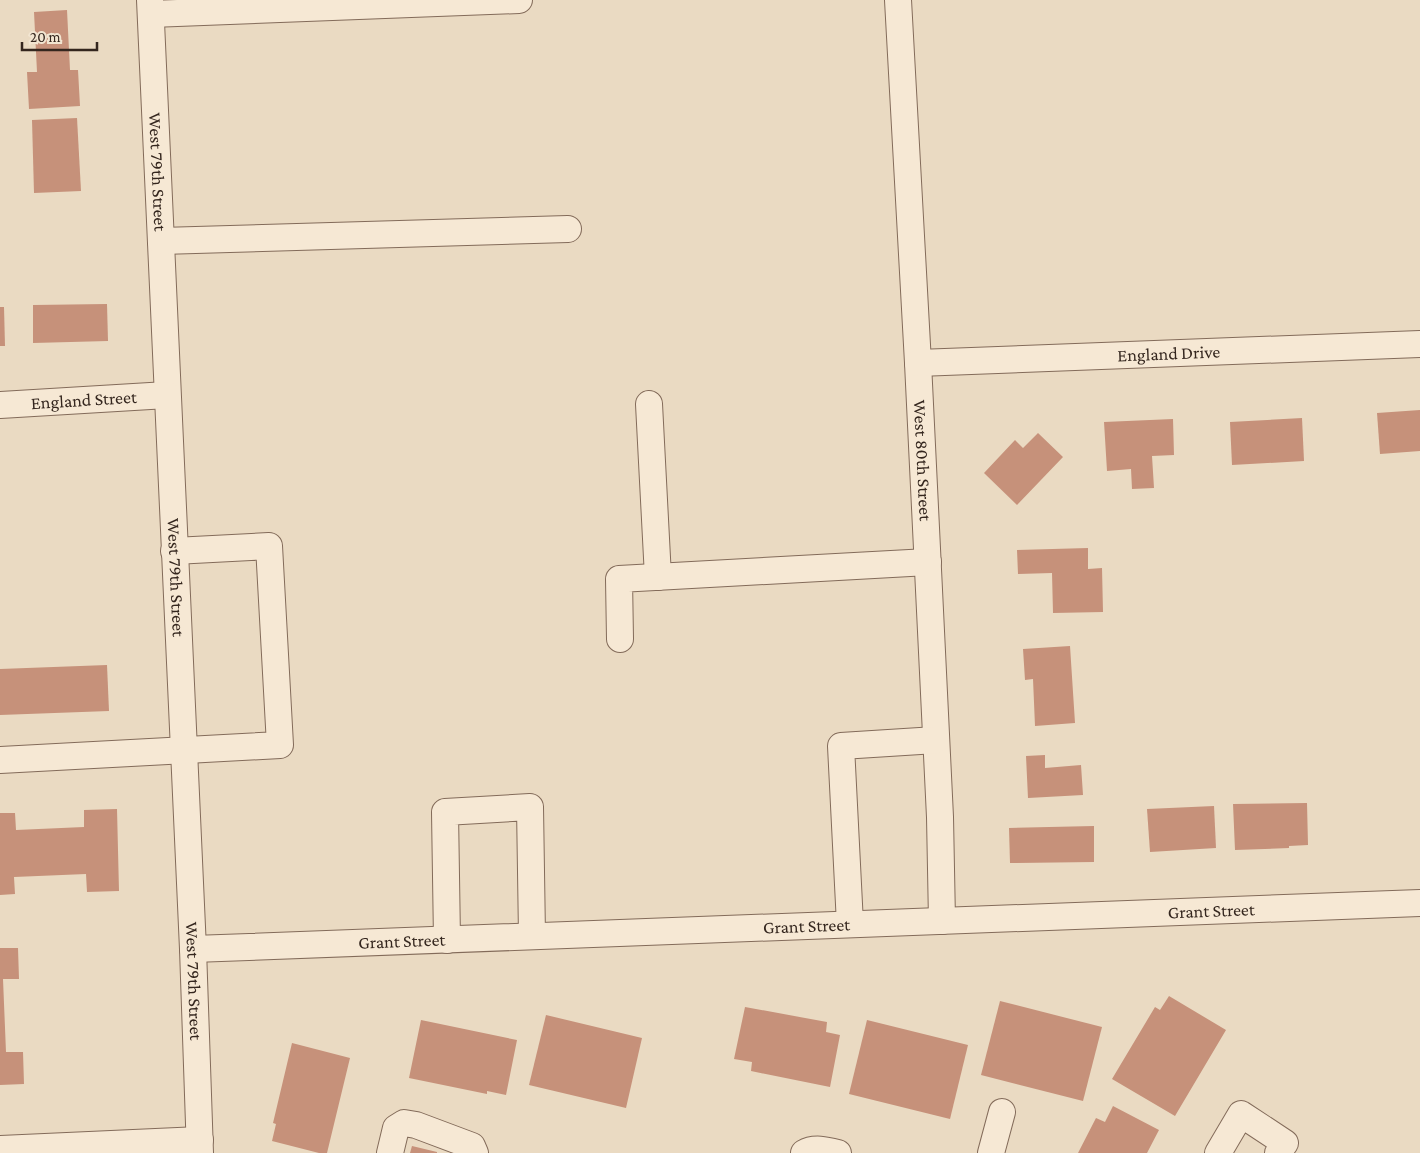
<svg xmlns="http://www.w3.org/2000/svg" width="1420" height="1153" font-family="'Crimson Pro',serif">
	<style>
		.building { fill: #c6917a }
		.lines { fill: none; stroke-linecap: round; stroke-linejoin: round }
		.minor-casing { stroke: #836b5a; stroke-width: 28 }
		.minor { stroke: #f6e8d4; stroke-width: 26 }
		.labels { text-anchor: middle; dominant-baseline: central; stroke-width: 5; stroke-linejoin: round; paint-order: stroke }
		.street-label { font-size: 18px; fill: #34261e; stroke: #f2e5d1 }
	</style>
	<rect width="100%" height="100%" fill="#eadac2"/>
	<g class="building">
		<polygon points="67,10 70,70 78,70 80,106 29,109 27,72 37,72 34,12"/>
		<polygon points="77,118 81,191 34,193 32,120"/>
		<polygon points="107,304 108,341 33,343 33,305"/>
		<polygon points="0,307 4,307 5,346 0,346"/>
		<polygon points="1420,410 1420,451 1380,454 1377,413"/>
		<polygon points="1302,418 1304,461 1232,465 1230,422"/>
		<polygon points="1173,419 1174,455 1152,456 1154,488 1132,489 1131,469 1107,471 1104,422"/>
		<polygon points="1038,433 1063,457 1017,505 984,473 1015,440 1023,448"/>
		<polygon points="1088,548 1088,569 1102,568 1103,612 1053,613 1052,573 1018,574 1017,550"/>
		<polygon points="1070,646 1075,723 1035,726 1033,679 1025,680 1023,649"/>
		<polygon points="107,665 109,711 0,715 0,669"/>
		<polygon points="1045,755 1045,768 1081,765 1083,795 1028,798 1026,756"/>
		<polygon points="1307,803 1308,845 1289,846 1289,848 1235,850 1233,804"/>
		<polygon points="1214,806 1216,848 1150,852 1147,809"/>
		<polygon points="117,809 119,891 87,892 86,874 14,877 15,894 0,895 0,813 15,813 16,830 84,827 84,810"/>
		<polygon points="1094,826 1094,862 1010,863 1009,828"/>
		<polygon points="0,948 18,948 19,979 3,979 6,1052 23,1052 24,1084 0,1085"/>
		<polygon points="1169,996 1226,1030 1175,1116 1112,1079 1155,1007 1160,1010"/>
		<polygon points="1000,1001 1102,1027 1083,1101 981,1075"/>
		<polygon points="745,1007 827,1022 826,1032 840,1035 830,1087 751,1071 752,1062 734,1059"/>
		<polygon points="546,1015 642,1038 626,1108 529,1085"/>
		<polygon points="421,1020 517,1040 506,1095 487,1091 487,1094 409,1078"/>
		<polygon points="867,1020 968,1045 950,1119 849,1094"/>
		<polygon points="292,1043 350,1058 327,1153 319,1153 272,1141 276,1124 273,1123"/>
		<polygon points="1113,1106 1159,1130 1147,1153 1078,1153 1096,1118 1105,1122"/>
		<polygon points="412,1146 437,1152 437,1153 410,1153"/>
	</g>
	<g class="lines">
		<g class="minor-casing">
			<g id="minor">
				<path id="s1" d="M150,0L193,949L200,1153"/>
				<path id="s2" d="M898,0L918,363L940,817L942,921"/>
				<polyline points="151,14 519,0"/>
				<polyline points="161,241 568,229"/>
				<path id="s3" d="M918,363L1420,344"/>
				<polyline points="649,404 658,577"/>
				<path id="s4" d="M0,405L167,395"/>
				<polyline points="620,639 619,579 928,562"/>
				<polyline points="0,760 280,745 269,546 174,551"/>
				<polyline points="850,924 841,746 936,740"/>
				<polyline points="447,940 445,812 530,807 532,936"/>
				<path id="s5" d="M193,949L1420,903"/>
				<polyline points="0,1149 200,1140"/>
				<polyline points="390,1153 396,1128 404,1123 416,1125 472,1146 475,1153"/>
				<path d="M804,1153C814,1147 826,1150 838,1153"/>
				<polyline points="991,1153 1002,1112"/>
				<polyline points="1218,1153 1241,1114 1285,1143 1278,1153"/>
			</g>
		</g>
		<use href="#minor" class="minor"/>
	</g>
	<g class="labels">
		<g class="street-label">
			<text stroke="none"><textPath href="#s1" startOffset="172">West 79th Street</textPath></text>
			<text stroke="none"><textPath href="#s3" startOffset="251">England Drive</textPath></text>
			<text stroke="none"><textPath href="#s4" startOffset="84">England Street</textPath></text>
			<text stroke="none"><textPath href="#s2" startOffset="461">West 80th Street</textPath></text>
			<text stroke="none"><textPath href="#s1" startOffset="578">West 79th Street</textPath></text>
			<text stroke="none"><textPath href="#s5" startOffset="1019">Grant Street</textPath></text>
			<text stroke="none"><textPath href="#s5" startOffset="614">Grant Street</textPath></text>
			<text stroke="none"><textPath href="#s5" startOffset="209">Grant Street</textPath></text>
			<text stroke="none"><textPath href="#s1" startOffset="982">West 79th Street</textPath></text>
		</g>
	</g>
	<path d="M22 42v8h75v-8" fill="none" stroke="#34261e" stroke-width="2.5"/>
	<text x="30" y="42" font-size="15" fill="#34261e" stroke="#f2e5d1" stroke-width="4" paint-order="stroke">20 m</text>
</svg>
